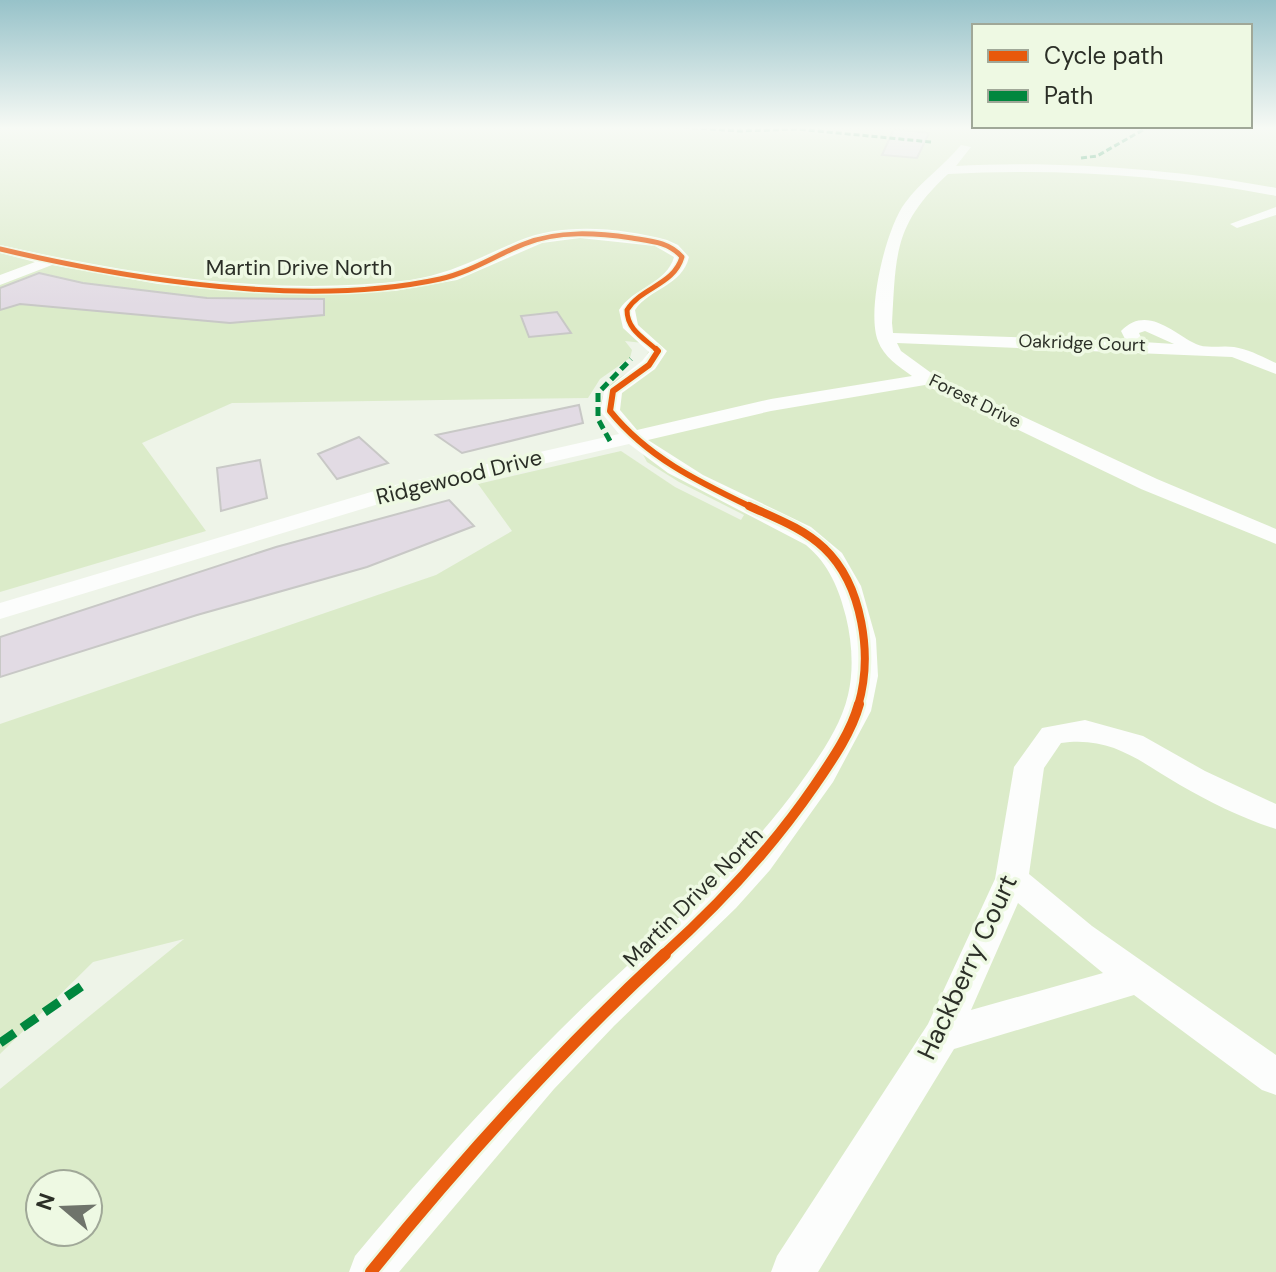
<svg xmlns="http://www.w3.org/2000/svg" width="1276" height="1272" font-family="'DM Sans',sans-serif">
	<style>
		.green { fill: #dbebc9; fill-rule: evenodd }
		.building { fill: #e2dbe4; stroke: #c8c8c6; stroke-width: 2 }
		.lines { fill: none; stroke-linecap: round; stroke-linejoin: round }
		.street { fill: #fcfdfc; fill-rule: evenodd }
		.quiet-far2 { stroke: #00873e; stroke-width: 3; stroke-dasharray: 6 3; stroke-linecap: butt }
		.quiet-far1 { stroke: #00873e; stroke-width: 5; stroke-dasharray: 9 5; stroke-linecap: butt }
		.quiet { stroke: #00873e; stroke-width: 9; stroke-dasharray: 18 9; stroke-linecap: butt }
		.cycleway-far4-casing { stroke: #eef9e3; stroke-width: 8 }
		.cycleway-far3-casing { stroke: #eef9e3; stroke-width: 10 }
		.cycleway-far2-casing { stroke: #eef9e3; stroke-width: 13 }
		.cycleway-far1-casing { stroke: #eef9e3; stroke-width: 15 }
		.cycleway-casing { stroke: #eef9e3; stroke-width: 17 }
		.cycleway-far4 { stroke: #e8590c; stroke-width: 5 }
		.cycleway-far3 { stroke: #e8590c; stroke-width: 6 }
		.cycleway-far2 { stroke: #e8590c; stroke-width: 8 }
		.cycleway-far1 { stroke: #e8590c; stroke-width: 10 }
		.cycleway { stroke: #e8590c; stroke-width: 12 }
		.labels { text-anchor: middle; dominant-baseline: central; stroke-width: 7; stroke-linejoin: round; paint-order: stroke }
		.far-street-label { font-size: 18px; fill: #2b2f27; stroke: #eef9e3 }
		.street-label { font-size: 22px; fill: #2b2f27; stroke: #eef9e3 }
		.near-street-label { font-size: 26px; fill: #2b2f27; stroke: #eef9e3 }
	</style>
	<rect width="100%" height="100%" fill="#eef4e8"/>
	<path class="green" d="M0,127H1276V1272H0V1089L184,939L93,962L0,1054V724L436,575L512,531L478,484L621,451L675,487L741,520L744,515L679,482L647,462L640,449L601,410C599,375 639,378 649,350L643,343L625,341L632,350L630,358L600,379L588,398L232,403L142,443L206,531L0,592ZM40,1184H88V1232H40Z"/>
	<g class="building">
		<polygon points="894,129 929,133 917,158 882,155"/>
		<polygon points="39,273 83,283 207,298 324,299 324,315 230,323 20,304 0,310 0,288"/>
		<polygon points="557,312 571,333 529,337 521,316"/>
		<polygon points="579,405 583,423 462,453 436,435"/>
		<polygon points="359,437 388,463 337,479 318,454"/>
		<polygon points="260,460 267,498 221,511 217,468"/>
		<polygon points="449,500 474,526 367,567 197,615 0,677 0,637 276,547"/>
	</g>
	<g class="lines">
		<g class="street">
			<path d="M961,145L971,147L956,166C1055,160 1178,169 1276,188V196C1170,175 1056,168 948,174C894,224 896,253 892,323L893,333L1126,341L1121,331C1147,304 1174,334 1196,344C1205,349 1223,345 1234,347C1248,349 1263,357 1276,363V374L1232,357L897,343L901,351L934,375L1157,479L1276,529V544L1141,489L925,385L771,411L648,440L703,475L811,527L842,553L861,586L876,639L878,676L871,711L833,782L770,870L736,908L614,1026L554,1089L399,1272H349L355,1256C420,1178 487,1103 558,1032C640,950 730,880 799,785C818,758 840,729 848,695C854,670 852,642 846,617C839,589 829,564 806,545L668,473L629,444L405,496L0,619V603L391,486L619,434L600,411L604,391L642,361L649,352L623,328L619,310C633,288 667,283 674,257L655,246L580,238L542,243L457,280L395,291L319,294L238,292L158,284L52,265L0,285V275L35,262L0,253V245C133,275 274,297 410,280C450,274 481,257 518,241C564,222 620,228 667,240L678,245L689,257C682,286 650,288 635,310L638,325L667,351L655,369L622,393L620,410L637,430L771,399L912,376C898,366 884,357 878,341C866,311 886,228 905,203C921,181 944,166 961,145ZM1145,331L1174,344L1143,342L1139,333Z"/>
			<polygon points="1276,207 1276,215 1237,228 1230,224"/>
			<path d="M1085,720L1143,736L1205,771L1276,804V829C1244,819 1209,802 1180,785C1139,761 1112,736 1061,743L1044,768L1029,874L1092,926L1276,1055V1095L1262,1090L1134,995L954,1049L818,1272H771L777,1256L928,1024L995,879L1014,767L1042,728ZM1018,903L1103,973L971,1010Z"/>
		</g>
		<g class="quiet-far2">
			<polyline points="683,127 740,131 797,129 931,142"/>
			<polyline points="1081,158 1097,156 1148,127"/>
		</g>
		<polyline class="quiet-far1" points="610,441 598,419 598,393 631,359"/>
		<polyline class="quiet" points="0,1043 85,984"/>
		<g class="cycleway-far4-casing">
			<path id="cycleway-far4" d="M0,249C131,280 307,308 440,279C471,272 496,255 524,244C559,230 597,233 632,238C651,241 669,242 682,257C674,285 641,287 627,310C627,330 644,338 658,351"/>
		</g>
		<g class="cycleway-far3-casing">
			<path id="cycleway-far3" d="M656,349L658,351L649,365L613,391L610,411C648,458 699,482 753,508"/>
		</g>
		<g class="cycleway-far2-casing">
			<path id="cycleway-far2" d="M749,506C775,518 803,528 824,548C863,585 873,656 858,706"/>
		</g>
		<g class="cycleway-far1-casing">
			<path id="cycleway-far1" d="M662,956C720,904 771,849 815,785C832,760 851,733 859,704"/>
		</g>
		<g class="cycleway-casing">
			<path id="cycleway" d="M371,1272C462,1160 558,1053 665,954"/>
		</g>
		<use href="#cycleway-far4" class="cycleway-far4"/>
		<use href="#cycleway-far3" class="cycleway-far3"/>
		<use href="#cycleway-far2" class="cycleway-far2"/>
		<use href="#cycleway-far1" class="cycleway-far1"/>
		<use href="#cycleway" class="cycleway"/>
	</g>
	<linearGradient id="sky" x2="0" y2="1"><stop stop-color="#97c2c9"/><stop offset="0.42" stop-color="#f7faf5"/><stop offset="1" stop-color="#f7faf5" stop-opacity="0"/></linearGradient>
	<rect width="1276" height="305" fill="url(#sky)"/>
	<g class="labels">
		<g class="far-street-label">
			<text transform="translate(1082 343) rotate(2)">Oakridge Court</text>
			<text transform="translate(975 401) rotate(26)">Forest Drive</text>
		</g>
		<g class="street-label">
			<text x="299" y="267">Martin Drive North</text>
			<text transform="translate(459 477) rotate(-14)">Ridgewood Drive</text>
			<text transform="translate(693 897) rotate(-45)">Martin Drive North</text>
		</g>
		<g class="near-street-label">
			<text transform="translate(967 967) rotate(-65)">Hackberry Court</text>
		</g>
	</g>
	<rect x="972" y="24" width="280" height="104" fill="#eef9e3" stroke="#a0a898" stroke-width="2"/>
	<rect x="988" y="50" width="40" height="12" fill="#e8590c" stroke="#a0a898" stroke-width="2"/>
	<text x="1044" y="64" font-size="24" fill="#2b2f27">Cycle path</text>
	<rect x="988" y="90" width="40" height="12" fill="#00873e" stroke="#a0a898" stroke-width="2"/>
	<text x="1044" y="104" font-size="24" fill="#2b2f27">Path</text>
	<g transform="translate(64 1208) rotate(289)"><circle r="38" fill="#eef9e3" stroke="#a0a898" stroke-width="2"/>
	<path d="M0-6L14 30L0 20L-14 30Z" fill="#6f746b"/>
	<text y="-12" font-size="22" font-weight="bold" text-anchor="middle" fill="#2b2f27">N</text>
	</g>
</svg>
